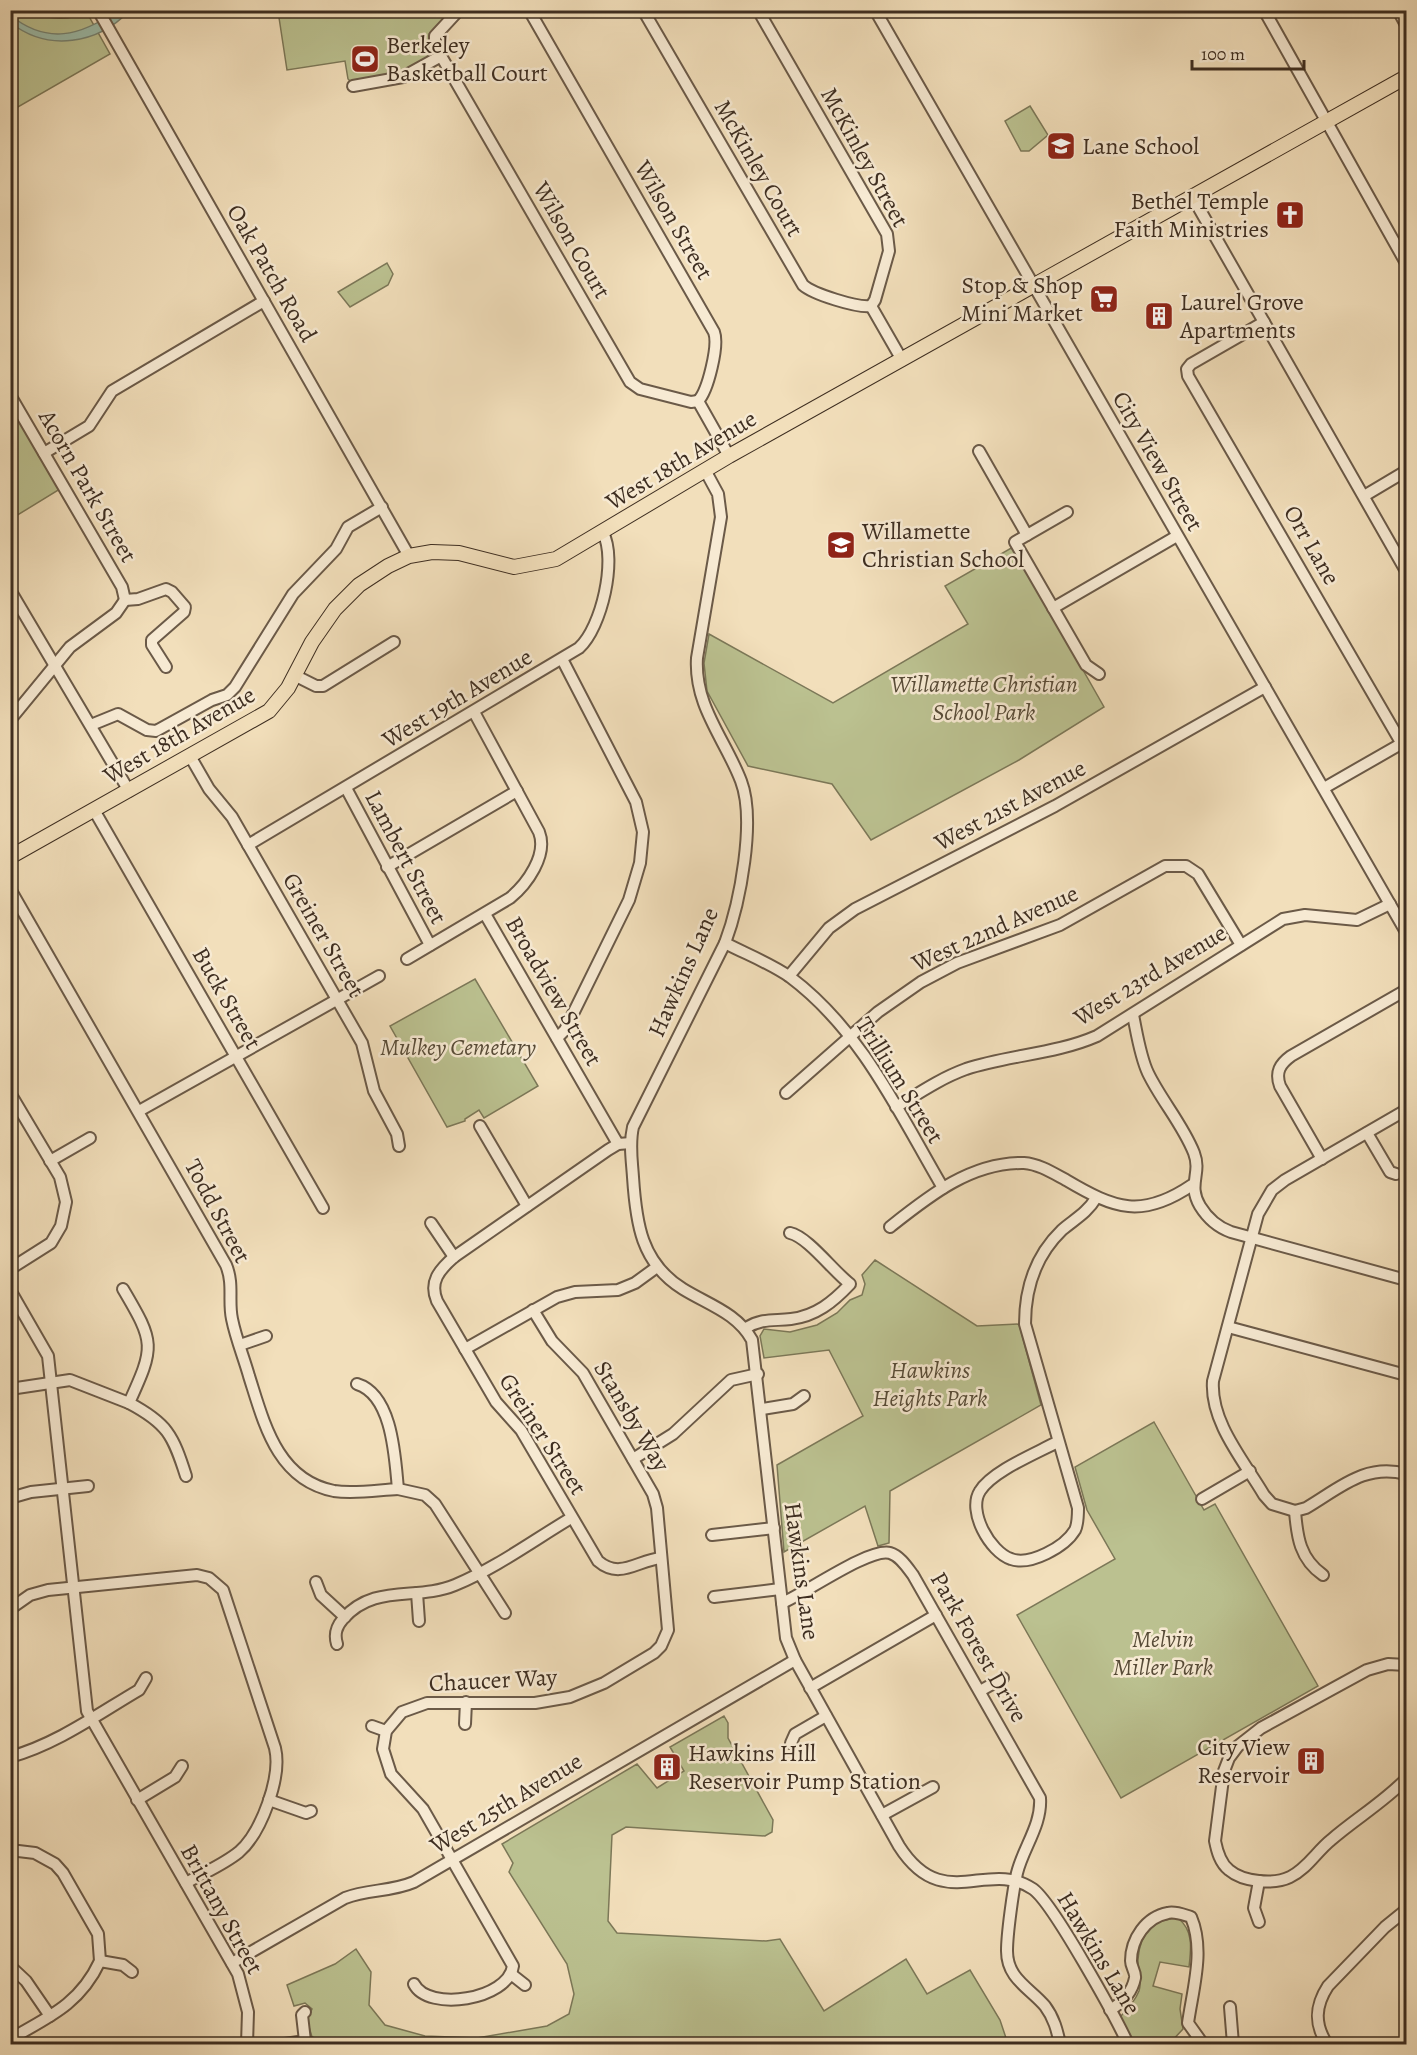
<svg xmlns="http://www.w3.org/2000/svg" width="1417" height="2055" font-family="Alegreya,serif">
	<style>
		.green { fill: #bbc190; stroke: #7c7858; stroke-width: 1.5 }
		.water { fill: #9cbdab; stroke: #768474; stroke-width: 1.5 }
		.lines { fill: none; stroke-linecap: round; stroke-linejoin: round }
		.minor-casing { stroke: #6b5a48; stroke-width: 14 }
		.major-casing { stroke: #3e2e21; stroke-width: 16 }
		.minor { stroke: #f7ead3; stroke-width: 10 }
		.major { stroke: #f2dfbb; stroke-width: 14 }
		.labels { text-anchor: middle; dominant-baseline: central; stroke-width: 5; stroke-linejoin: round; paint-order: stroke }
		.poi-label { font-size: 24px; fill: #3e2e21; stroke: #f7ead3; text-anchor: start }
		.street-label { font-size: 24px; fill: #3e2e21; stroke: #f7ead3 }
		.park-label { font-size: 24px; font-style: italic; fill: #574b37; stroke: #f7ead3 }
	</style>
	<rect width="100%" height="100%" fill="#f2dfbb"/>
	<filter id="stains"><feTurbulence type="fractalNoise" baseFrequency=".00333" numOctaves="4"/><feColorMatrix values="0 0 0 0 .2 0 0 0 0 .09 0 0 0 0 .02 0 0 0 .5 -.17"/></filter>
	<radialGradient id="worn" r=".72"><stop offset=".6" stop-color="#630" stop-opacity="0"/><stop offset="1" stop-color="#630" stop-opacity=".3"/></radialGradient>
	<g class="green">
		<path d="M11,11C42,11 51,26 87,13L110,54L11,111Z"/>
		<path d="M278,11H452L429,34L431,52C418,77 375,78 351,82L348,79L345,61L287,70Z"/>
		<polygon points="1030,106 1048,135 1029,151 1021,151 1005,121"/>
		<polygon points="387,263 393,274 388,285 350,307 338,292"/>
		<polygon points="10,403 60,489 11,519 10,519"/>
		<polygon points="1013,547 1104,707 1019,760 871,840 832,784 748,766 707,691 704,663 709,634 833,703 968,624 945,586"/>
		<polygon points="475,979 538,1086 484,1118 479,1110 465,1119 465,1121 447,1127 390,1026"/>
		<polygon points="875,1260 977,1326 1019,1324 1041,1405 890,1491 889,1543 878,1546 865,1506 784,1552 777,1465 863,1416 829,1350 764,1358 760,1336 764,1329 790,1332 817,1325 837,1313 850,1300 862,1295 865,1284 862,1275"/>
		<polygon points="1154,1422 1204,1510 1215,1504 1318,1686 1121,1798 1017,1615 1115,1559 1087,1510 1075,1467"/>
		<polygon points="724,1716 728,1723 728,1738 773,1820 772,1832 765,1836 626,1827 612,1835 608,1921 617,1933 766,1941 780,1939 824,2011 906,1959 927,1994 970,1970 1000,2020 1008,2044 325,2044 312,2037 307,2020 312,2009 305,2003 294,2006 287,1985 335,1964 356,1949 371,1972 369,2005 385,2025 425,2036 477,2038 547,2026 569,2014 574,1994 567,1964 509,1872 513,1863 502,1844 637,1764 657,1788 684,1771 670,1747"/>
		<path d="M1178,1918C1194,1931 1191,1949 1189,1967L1160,1962L1153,1986L1182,1994L1180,2009L1183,2029L1169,2044H1135L1120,2017C1128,2009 1135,2001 1139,1991C1143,1979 1137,1969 1138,1959C1140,1933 1154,1919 1178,1918Z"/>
	</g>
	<path class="water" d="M116,11H129C98,44 48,52 11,23L10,15C47,45 81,36 116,11Z"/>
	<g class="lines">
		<g class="minor-casing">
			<g id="minor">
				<polyline points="98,10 409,556"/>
				<path d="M529,10L714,332C719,345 708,391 698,401L729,456"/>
				<path d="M643,10L803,285C813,294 857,308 871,306"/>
				<polyline points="758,10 887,234 889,251 875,300 871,306 902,360"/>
				<polyline points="875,10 1406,932"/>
				<polyline points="1264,10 1406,263"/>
				<polyline points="1398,10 1406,25"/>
				<polyline points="441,56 630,382 640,389 691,402 698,401"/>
				<polyline points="353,86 403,77 441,56 435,45 435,36 459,10"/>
				<polyline points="1192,196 1406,571"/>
				<polyline points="1264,322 1191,364 1187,369 1188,376 1406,751"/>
				<polyline points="10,395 122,587 125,600"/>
				<polyline points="979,451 1027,535"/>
				<polyline points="44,453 89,426 112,391 264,301"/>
				<path d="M705,470L718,494L721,517L697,658C694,706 725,739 741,781C756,820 740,903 725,943L633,1127C629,1144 632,1161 633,1177C636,1223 641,1263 683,1289C709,1305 737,1313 752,1340L786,1638L795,1660L899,1846C943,1915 987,1858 1033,1889C1053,1903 1116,2018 1128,2044"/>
				<polyline points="1364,496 1406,471"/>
				<polyline points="1067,512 1015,542 1086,665 1099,674"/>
				<polyline points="10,590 129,791"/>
				<polyline points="125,600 138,599 166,589 172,592 185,607 184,612 152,640 152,645 166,667"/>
				<polyline points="1053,608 1177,536"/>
				<polyline points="296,676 316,686 323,686 394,642"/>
				<polyline points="10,720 70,647 116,613 125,600"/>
				<polyline points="91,725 118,714 147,730 156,731 212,700 227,695 235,687 293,594 336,549 348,527 382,507"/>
				<polyline points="190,756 209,789 232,817 362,1043 374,1091 397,1134 399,1146"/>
				<polyline points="346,788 430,945"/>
				<polyline points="1324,788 1406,741"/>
				<polyline points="94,810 323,1208"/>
				<path d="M248,845L579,648C602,627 617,559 603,533"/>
				<polyline points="387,867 517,791"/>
				<path d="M10,889L226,1265C234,1284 228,1301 232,1319C236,1339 244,1358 249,1376C264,1423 277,1480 334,1491C355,1494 378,1490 398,1489C395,1459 393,1395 357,1384"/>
				<polyline points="485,914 618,1144"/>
				<path d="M725,943C746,954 770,963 790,977C862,1031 899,1113 943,1188"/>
				<path d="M407,959L510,898C527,884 548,855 539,832L474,712"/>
				<polyline points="789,976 829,928 855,909 1055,806 1265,687"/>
				<path d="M1133,1015C1137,1034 1140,1056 1148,1073C1161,1100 1183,1125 1194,1153C1202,1174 1187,1184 1200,1206C1208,1219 1217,1227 1231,1232L1406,1280"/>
				<polyline points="557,1038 565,1030 629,900 640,863 643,832 636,802 562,659"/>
				<polyline points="10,1093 60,1177 66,1202 61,1226 51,1243 10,1269"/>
				<polyline points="786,1093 878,1012 921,982 957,963 1060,925 1165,866 1186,866 1198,874 1241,945"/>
				<path d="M896,1107C919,1093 941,1078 966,1069C1009,1055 1056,1054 1097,1036L1283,919L1305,915L1357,920L1390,904"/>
				<polyline points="139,1111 379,976"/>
				<polyline points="480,1126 527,1206"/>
				<polyline points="1367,1133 1390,1172 1396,1174"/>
				<path d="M631,1143L618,1144L608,1150L454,1257C439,1270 429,1282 437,1301L496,1402L521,1430L598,1561C620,1580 638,1560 661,1558"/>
				<path d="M1322,1159L1280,1086C1275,1072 1280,1064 1291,1056L1406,990"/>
				<polyline points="50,1161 90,1138"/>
				<polyline points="431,1223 454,1257"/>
				<path d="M890,1227C929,1196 971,1162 1024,1163C1039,1164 1053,1173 1066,1180C1115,1209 1142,1219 1192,1185"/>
				<path d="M123,1289C155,1343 155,1346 129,1403C167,1423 173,1435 186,1476"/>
				<polyline points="10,1290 48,1356 87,1711 238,1974 248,2012 247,2044"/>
				<polyline points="1228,1327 1406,1375"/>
				<path d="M746,1328C762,1318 773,1321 791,1319C816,1316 833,1302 850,1284C833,1271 808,1237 790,1233"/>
				<polyline points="240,1345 266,1336"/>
				<polyline points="465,1349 557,1297 575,1292 618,1290 635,1283 657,1267"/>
				<polyline points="10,1389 70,1380 129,1403"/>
				<polyline points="762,1409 793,1404 804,1396"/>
				<path d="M1057,1442C1037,1453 992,1471 980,1491C967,1511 990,1552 1011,1559C1030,1566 1065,1547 1075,1530C1078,1524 1078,1515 1078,1508L1025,1324C1025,1288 1035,1256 1062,1230C1075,1219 1087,1213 1096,1198"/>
				<polyline points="633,1459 673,1434 731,1380 758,1374"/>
				<polyline points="398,1489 425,1495 435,1504 505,1613"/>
				<polyline points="10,1498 31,1492 88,1486"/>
				<polyline points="1202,1499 1250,1471"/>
				<path d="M1295,1511L1272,1504L1264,1495C1244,1461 1210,1422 1213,1381L1258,1214L1272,1190L1285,1180L1406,1110"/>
				<polyline points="712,1535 774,1528"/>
				<path d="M1323,1575C1300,1559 1297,1537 1295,1511L1306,1508C1340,1488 1365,1463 1406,1474"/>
				<polyline points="316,1582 321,1595 345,1617"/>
				<polyline points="417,1593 419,1621"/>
				<polyline points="714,1597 780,1589"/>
				<path d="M782,1603C804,1594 870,1547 890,1553C900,1556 907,1567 913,1575L1040,1798C1042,1825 1023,1848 1017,1873C1013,1890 1007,1934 1007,1951C1007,1979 1030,1988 1045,2006C1054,2018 1057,2030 1060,2044"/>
				<path d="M10,1609L30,1595L48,1590L197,1575L209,1578L223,1590L275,1748C282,1777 261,1833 239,1852C223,1865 203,1873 186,1883"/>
				<path d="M337,1644C334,1634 336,1627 343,1619C374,1583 417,1601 455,1585C496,1568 534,1540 571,1518"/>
				<path d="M1406,1665L1388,1664L1367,1670L1261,1728L1238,1746L1229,1758L1224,1771L1215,1841C1217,1851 1220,1863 1229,1870C1243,1882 1274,1885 1290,1877C1307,1869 1317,1851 1331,1840C1355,1819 1384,1802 1406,1779"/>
				<polyline points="810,1688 936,1615"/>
				<polyline points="980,1691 1003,1678"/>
				<polyline points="465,1724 466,1702"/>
				<polyline points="372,1726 386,1731"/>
				<polyline points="791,1743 795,1734 826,1716"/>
				<path d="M10,1757C57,1744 98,1714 139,1690L146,1678"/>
				<polyline points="137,1800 175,1777 182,1766"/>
				<polyline points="269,1800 306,1813 311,1811"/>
				<polyline points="882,1815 933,1787"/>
				<polyline points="10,1850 35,1853 55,1864 63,1873 98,1934 100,1961"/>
				<polyline points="1259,1881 1254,1908 1259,1922"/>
				<path d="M232,1963L345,1898C368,1889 391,1892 414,1882L795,1660"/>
				<polyline points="10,1966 26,1981 50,2016"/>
				<polyline points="511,1974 525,1985"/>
				<path d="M414,1984C428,2012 508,2000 513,1966L423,1809L391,1774L383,1749L386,1731L402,1712L427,1703H535L570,1697L604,1683L654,1653L661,1646L668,1630L657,1508L653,1494L583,1373L552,1341L533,1310"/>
				<polyline points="1230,2007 1233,2044"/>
				<path d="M1110,2010C1122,2003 1132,1993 1135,1978C1136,1972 1131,1967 1131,1961C1131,1939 1146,1917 1168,1913C1175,1911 1184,1915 1191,1917C1205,1950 1193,1988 1188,2023L1203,2044"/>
				<path d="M10,2039C49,2017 80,2004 100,1961L123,1965L132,1972"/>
				<polyline points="305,2041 302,2015 305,2012"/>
				<polyline points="285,2044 305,2041 313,2044"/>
				<path d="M1327,2044C1314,2024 1315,2006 1328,1986L1385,1927L1406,1910"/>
			</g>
		</g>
		<g class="major-casing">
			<polyline id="major" points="10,857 269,711 288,688 312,642 335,609 359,585 388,566 409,556 432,552 459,553 514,567 556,559 729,456 1406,77"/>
		</g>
		<use href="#minor" class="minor"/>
		<use href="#major" class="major"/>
	</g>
	<defs>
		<g id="stadium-square" transform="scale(1.5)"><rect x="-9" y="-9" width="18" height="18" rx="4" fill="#8f2418" stroke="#f7ead3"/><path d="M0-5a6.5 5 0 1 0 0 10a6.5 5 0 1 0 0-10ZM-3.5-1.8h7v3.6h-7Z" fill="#fff"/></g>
		<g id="school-square" transform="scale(1.5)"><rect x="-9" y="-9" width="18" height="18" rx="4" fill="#8f2418" stroke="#f7ead3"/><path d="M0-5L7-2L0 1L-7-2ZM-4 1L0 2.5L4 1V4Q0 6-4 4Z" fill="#fff"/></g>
		<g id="church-square" transform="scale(1.5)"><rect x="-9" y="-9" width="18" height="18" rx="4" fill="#8f2418" stroke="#f7ead3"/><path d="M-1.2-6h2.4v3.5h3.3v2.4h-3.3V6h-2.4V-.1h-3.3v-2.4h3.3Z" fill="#fff"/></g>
		<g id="supermarket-square" transform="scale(1.5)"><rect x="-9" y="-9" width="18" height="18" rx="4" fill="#8f2418" stroke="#f7ead3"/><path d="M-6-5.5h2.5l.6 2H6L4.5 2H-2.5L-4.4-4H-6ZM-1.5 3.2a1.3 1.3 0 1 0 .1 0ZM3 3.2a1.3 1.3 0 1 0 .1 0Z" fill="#fff"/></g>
		<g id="building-square" transform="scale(1.5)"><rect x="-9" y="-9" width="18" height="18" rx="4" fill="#8f2418" stroke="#f7ead3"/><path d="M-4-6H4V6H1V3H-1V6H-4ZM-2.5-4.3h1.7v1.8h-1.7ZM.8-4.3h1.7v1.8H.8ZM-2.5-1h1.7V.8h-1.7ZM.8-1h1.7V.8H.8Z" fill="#fff"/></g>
	</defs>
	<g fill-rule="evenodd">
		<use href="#stadium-square" x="365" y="59"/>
		<use href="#school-square" x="1061" y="146"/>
		<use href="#church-square" x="1290" y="215"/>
		<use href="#supermarket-square" x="1104" y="299"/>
		<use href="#building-square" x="1159" y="316"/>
		<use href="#school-square" x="841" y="545"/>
		<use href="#building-square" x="1311" y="1761"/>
		<use href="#building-square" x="667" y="1767"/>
	</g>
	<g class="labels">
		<g class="poi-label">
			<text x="386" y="45">Berkeley<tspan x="386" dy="28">Basketball Court</tspan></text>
			<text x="1082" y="146">Lane School</text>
			<text x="1269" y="201" text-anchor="end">Bethel Temple<tspan x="1269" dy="28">Faith Ministries</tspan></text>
			<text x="1083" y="285" text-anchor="end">Stop &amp; Shop<tspan x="1083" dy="28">Mini Market</tspan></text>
			<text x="1180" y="302">Laurel Grove<tspan x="1180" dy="28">Apartments</tspan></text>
			<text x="862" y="531">Willamette<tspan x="862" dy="28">Christian School</tspan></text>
			<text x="1290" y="1747" text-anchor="end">City View<tspan x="1290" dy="28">Reservoir</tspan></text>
			<text x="688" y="1753">Hawkins Hill<tspan x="688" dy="28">Reservoir Pump Station</tspan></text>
		</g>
		<g class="street-label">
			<text transform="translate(865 157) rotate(61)">McKinley Street</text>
			<text transform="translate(759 168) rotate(60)">McKinley Court</text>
			<text transform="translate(674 220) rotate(60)">Wilson Street</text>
			<text transform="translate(572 240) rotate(60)">Wilson Court</text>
			<text transform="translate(272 273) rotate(60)">Oak Patch Road</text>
			<text transform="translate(681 460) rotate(-31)">West 18th Avenue</text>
			<text transform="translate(1158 461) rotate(60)">City View Street</text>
			<text transform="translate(88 486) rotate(60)">Acorn Park Street</text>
			<text transform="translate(1312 545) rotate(60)">Orr Lane</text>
			<text transform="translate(457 698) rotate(-31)">West 19th Avenue</text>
			<text transform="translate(179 735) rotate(-30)">West 18th Avenue</text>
			<text transform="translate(1010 805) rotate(-28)">West 21st Avenue</text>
			<text transform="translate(406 857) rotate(62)">Lambert Street</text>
			<text transform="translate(995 928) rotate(-24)">West 22nd Avenue</text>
			<text transform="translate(324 935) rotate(60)">Greiner Street</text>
			<text transform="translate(683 972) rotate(-66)">Hawkins Lane</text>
			<text transform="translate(1150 975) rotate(-31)">West 23rd Avenue</text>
			<text transform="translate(554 991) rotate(60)">Broadview Street</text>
			<text transform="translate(227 998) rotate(60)">Buck Street</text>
			<text transform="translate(900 1080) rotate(58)">Trillium Street</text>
			<text transform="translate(218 1211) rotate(62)">Todd Street</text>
			<text transform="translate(632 1416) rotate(59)">Stansby Way</text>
			<text transform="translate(543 1434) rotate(57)">Greiner Street</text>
			<text transform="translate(802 1571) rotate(82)">Hawkins Lane</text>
			<text transform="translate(979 1647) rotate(60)">Park Forest Drive</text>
			<text transform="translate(493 1680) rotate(-3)">Chaucer Way</text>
			<text transform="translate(506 1803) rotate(-31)">West 25th Avenue</text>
			<text transform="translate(222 1909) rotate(61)">Brittany Street</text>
			<text transform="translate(1099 1953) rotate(59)">Hawkins Lane</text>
		</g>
		<g class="park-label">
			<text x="984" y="684">Willamette Christian<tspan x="984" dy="28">School Park</tspan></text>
			<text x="458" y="1047">Mulkey Cemetary</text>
			<text x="930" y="1370">Hawkins<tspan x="930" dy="28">Heights Park</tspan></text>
			<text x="1163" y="1639">Melvin<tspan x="1163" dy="28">Miller Park</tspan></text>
		</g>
	</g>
	<rect width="1417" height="2055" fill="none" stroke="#f2dfbb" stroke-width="36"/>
	<rect x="12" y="12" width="1393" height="2031" fill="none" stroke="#3e2e21" stroke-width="3"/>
	<rect x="18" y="18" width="1381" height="2019" fill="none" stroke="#3e2e21" stroke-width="1.5"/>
	<path d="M1192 60v9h112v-9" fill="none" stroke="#3e2e21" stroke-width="3"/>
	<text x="1201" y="60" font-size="18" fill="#3e2e21" stroke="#f7ead3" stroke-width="4.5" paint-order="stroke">100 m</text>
	<rect width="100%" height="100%" filter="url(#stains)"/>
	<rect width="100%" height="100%" fill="url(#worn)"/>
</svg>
